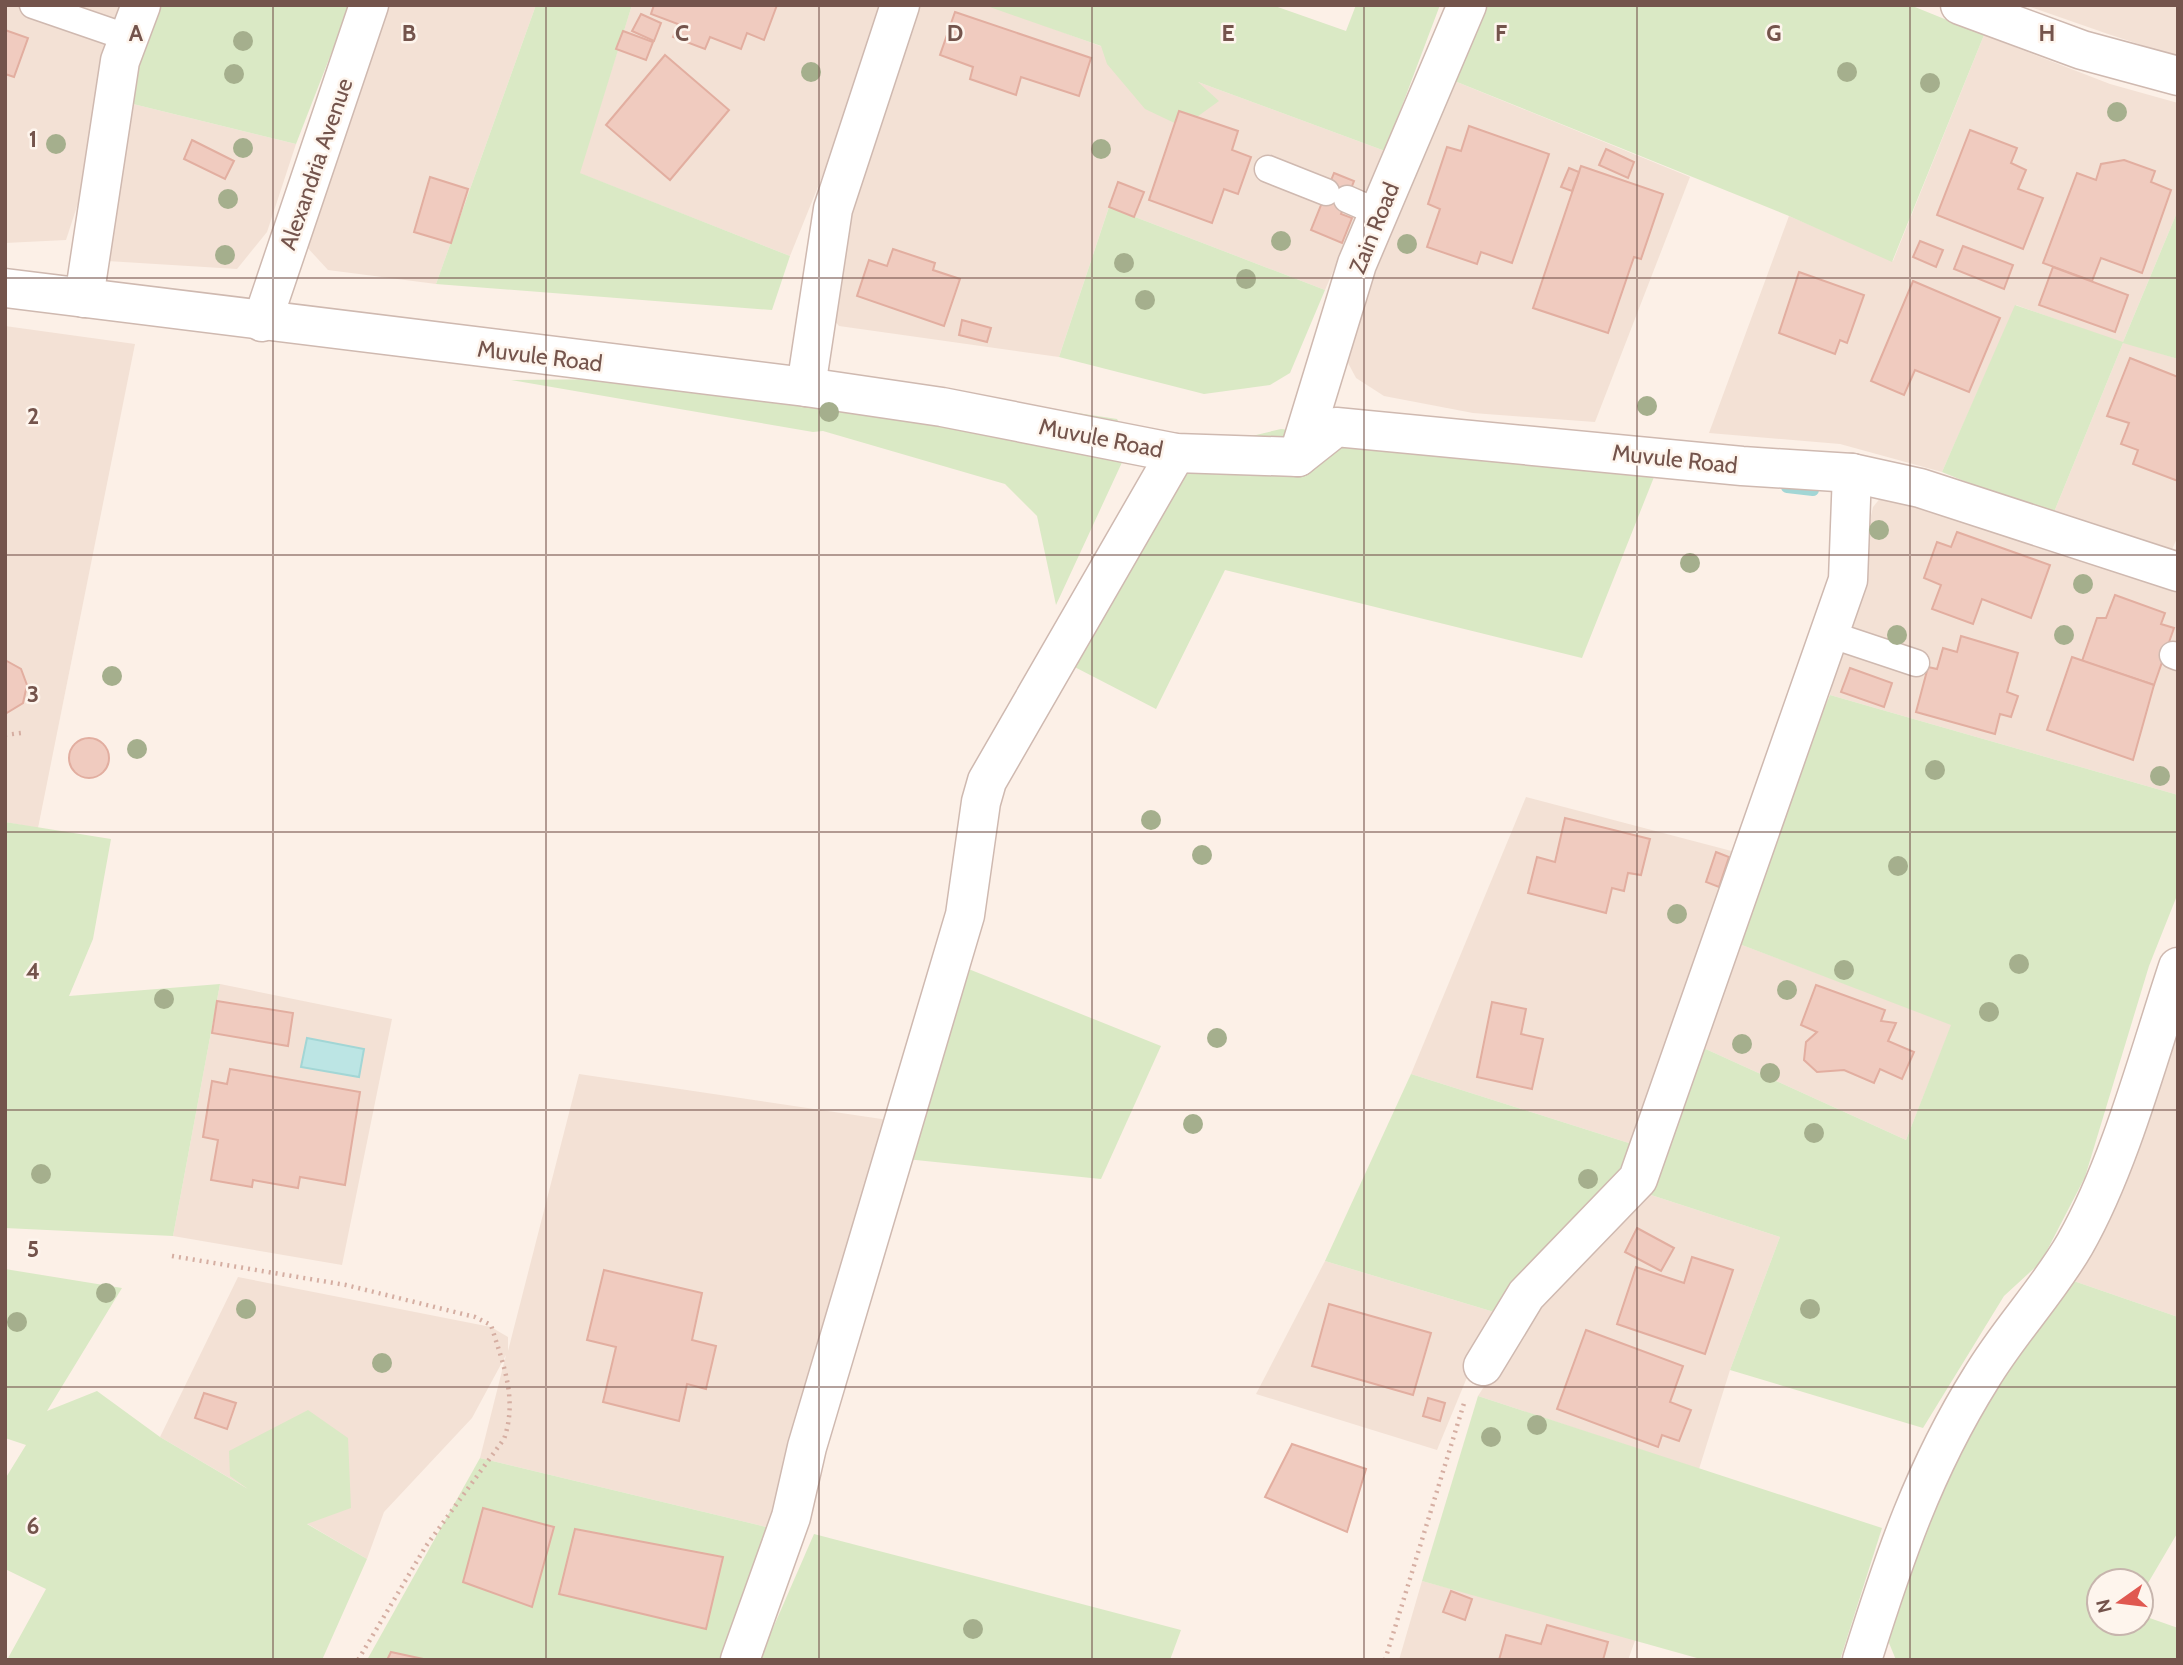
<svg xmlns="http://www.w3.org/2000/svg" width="2183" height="1665" font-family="Cabin,sans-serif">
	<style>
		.residential { fill: #f3e1d5 }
		.green { fill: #dae9c5 }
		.water { fill: #bce5e4; stroke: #a2d6d5; stroke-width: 2 }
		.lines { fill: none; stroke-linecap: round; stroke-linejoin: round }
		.stream { stroke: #a2d6d5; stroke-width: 12 }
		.building { fill: #f0cbbf; stroke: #e2aea0; stroke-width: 2 }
		.lane-casing { stroke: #cfb9b0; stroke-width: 29 }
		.street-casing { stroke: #cfb9b0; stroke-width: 41 }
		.path { stroke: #d5aea2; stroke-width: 4.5; stroke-dasharray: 2 5; stroke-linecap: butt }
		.lane { stroke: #fff; stroke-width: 26 }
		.street { stroke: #fff; stroke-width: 38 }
		.tree { fill: #a5af8d }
		.grid { fill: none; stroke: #74544c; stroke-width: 2; stroke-opacity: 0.55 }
		.labels { text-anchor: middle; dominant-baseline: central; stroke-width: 5; stroke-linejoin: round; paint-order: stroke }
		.street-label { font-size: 23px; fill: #74544c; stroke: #fef5ed }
		.grid-label { font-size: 23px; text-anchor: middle; font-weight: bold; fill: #74544c; stroke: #fef5ed; stroke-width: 5; stroke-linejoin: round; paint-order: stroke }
	</style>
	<rect width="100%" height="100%" fill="#fcf0e7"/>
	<g class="residential">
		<polygon points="5,5 129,5 98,142 66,240 5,243"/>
		<polygon points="383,5 536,5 436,284 328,270 305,245"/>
		<polygon points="632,5 884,5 849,110 790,256 579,173"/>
		<polygon points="913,5 989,5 1385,151 1325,290 1109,207 1059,357 839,326 823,307"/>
		<polygon points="2025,5 2178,5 2178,57 2108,34"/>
		<polygon points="1984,35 2110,84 2178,103 2178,210 2123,342 2178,359 2178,536 2170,554 2052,517 2123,343 2016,305 1942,472 1840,444 1709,433 1789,216 1893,261"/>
		<polygon points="1452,80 1690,177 1595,422 1473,413 1384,396 1356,378 1347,361 1348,337"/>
		<polygon points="125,102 296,144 267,232 237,269 107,261"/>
		<polygon points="5,326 135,344 38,828 5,822"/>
		<polygon points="1886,491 1904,492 2069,557 2178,590 2178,795 1830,695 1873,507"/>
		<polygon points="1526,797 1743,854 1635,1145 1411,1074"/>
		<polygon points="1734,942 1952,1024 1906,1140 1699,1046"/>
		<polygon points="220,984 392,1019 342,1265 173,1236"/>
		<polygon points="2178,1004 2178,1317 2065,1278"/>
		<polygon points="579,1074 895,1121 779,1530 480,1458 506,1355 472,1418 384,1512 367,1559 160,1437 238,1277 491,1327 508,1337 508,1351"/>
		<polygon points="1645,1193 1780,1237 1730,1370 1699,1469 1478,1396 1538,1302"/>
		<polygon points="1325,1261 1494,1312 1437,1450 1256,1394"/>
		<polygon points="1422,1581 1636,1638 1628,1660 1399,1660"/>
	</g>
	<g class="green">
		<polygon points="149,5 350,5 296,144 125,102"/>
		<polygon points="536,5 632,5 580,173 790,256 772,310 436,284"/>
		<polygon points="984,5 1272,5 1346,31 1356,5 1440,5 1385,151 1198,82 1219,101 1183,127 1145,109 1107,64 1101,46"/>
		<polygon points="1484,5 1910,5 1984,35 1892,262 1789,216 1452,80"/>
		<polygon points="1109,207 1325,290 1290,373 1270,385 1204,394 1059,357"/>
		<polygon points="2178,210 2178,359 2123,343 2052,517 1942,472 2015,305 2123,342"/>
		<polygon points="843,377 1117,419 1131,443 1056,605 1037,516 1005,484 823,431 813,432 511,380"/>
		<polygon points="1281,429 1656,472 1582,658 1225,570 1156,709 1063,661 1147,479 1218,444"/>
		<polygon points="1830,695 2178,795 2178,893 2149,966 2085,1177 2041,1262 2004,1296 1923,1428 1730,1370 1780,1237 1645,1193 1699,1046 1906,1140 1951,1025 1734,942 1796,772"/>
		<polygon points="5,822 111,839 93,939 69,996 220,984 173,1236 5,1228"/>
		<polygon points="966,968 1161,1046 1101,1179 906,1159"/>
		<polygon points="1411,1074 1635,1145 1616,1175 1494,1312 1325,1261"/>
		<polygon points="5,1269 122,1288 47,1411 97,1391 160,1437 248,1489 230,1476 229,1451 308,1410 348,1438 351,1508 307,1524 367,1559 322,1660 7,1660 46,1589 5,1569 5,1479 26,1445 5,1438"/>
		<polygon points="2065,1278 2178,1317 2178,1532 2141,1595 2141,1581 2099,1581 2099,1623 2141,1623 2141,1615 2178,1628 2178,1660 1896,1660 1880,1621 1946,1449"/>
		<polygon points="1478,1396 1882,1528 1840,1660 1704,1660 1422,1581"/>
		<polygon points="480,1458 779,1530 729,1660 367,1660"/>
		<polygon points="814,1534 1181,1630 1170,1660 759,1660"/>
	</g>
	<polygon class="water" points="307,1038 364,1049 359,1077 301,1067"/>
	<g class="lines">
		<polyline class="stream" points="1787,487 1813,490"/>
	</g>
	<g class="building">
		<polygon points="654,5 777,5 764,40 747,33 741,49 710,37 705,49 673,37 678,24 651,14"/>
		<polygon points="955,12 1091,58 1079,96 1021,77 1016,95 970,79 973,67 940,55"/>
		<polygon points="641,14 661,23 654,41 632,31"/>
		<polygon points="5,30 28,38 14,77 5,74"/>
		<polygon points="623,31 653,42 646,60 616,49"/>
		<polygon points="665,55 729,110 670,180 606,125"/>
		<polygon points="1179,111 1238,131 1232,150 1251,157 1238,194 1224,189 1212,223 1149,200"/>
		<polygon points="1469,126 1549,154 1512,263 1481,252 1477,264 1427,247 1440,209 1428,204 1447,147 1461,151"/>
		<polygon points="1970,130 2017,148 2011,163 2026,170 2018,189 2043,198 2023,249 1937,215"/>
		<polygon points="192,140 234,161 225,179 184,159"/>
		<polygon points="1606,149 1634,162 1628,178 1599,165"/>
		<polygon points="2124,160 2155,171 2151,182 2171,190 2142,273 2101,258 2092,281 2043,263 2077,173 2096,180 2101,164"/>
		<polygon points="1581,166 1663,194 1641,259 1634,257 1608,333 1533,308"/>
		<polygon points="1569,168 1579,172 1572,191 1561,187"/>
		<polygon points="1334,173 1354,181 1341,214 1352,218 1342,243 1311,230"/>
		<polygon points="430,177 468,189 451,243 414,232"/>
		<polygon points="1118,182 1144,192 1134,217 1109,207"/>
		<polygon points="1920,241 1943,250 1936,267 1913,257"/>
		<polygon points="1963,246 2013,265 2004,289 1954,269"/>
		<polygon points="893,249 935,263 933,270 960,279 944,326 857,296 869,260 887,266"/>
		<polygon points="2053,267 2128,295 2115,332 2039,305"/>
		<polygon points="1799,272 1864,295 1847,343 1840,340 1835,354 1779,333"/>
		<polygon points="1913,281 2000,318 1969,392 1915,370 1904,395 1871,381"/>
		<polygon points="962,320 991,328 987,342 959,335"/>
		<polygon points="2130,358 2178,377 2178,481 2133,464 2138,450 2121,444 2129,423 2107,416"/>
		<polygon points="1957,532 2050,565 2031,618 1982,599 1973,624 1932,609 1941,585 1924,578 1937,542 1951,547"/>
		<polygon points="2115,595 2165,613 2161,624 2174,628 2154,685 2082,661 2097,618 2106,618"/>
		<polygon points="1961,636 2018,653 2007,692 2018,696 2011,717 2000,714 1995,734 1916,712 1928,667 1937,669 1943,648 1957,652"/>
		<polygon points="2072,657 2154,685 2133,760 2047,730"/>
		<polygon points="5,660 21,669 27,685 23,703 5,714"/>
		<polygon points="1850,668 1892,683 1884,707 1841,692"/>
		<circle cx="89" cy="758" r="20"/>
		<polygon points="1565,818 1650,839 1641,875 1628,873 1624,891 1612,888 1606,913 1528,893 1537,857 1555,862"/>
		<polygon points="1716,852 1729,857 1719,887 1706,882"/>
		<polygon points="1816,985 1885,1010 1881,1021 1896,1023 1888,1041 1914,1052 1902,1079 1880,1069 1874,1083 1844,1070 1817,1072 1804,1060 1806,1042 1817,1032 1801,1025"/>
		<polygon points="217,1001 293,1013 288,1046 212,1033"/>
		<polygon points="1492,1002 1526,1009 1521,1034 1543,1039 1532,1089 1477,1077"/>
		<polygon points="230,1069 360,1092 345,1185 300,1177 298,1188 253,1180 252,1187 211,1180 218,1140 203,1137 212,1081 227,1084"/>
		<polygon points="1637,1228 1674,1248 1661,1271 1625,1252"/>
		<polygon points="1692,1257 1733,1270 1705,1354 1617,1324 1636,1267 1684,1283"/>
		<polygon points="604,1270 702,1293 692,1340 716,1346 706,1389 687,1384 679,1421 603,1402 616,1347 587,1340"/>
		<polygon points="1329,1304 1431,1333 1413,1395 1312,1366"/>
		<polygon points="1586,1330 1683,1366 1670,1402 1691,1410 1679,1441 1662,1435 1658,1447 1557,1409"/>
		<polygon points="204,1393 236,1403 227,1429 195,1418"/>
		<polygon points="1428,1398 1445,1403 1440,1421 1423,1416"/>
		<polygon points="1292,1444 1366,1469 1347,1532 1265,1497"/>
		<polygon points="483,1508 554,1527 532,1607 463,1582"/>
		<polygon points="575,1529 723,1557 706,1629 559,1594"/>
		<polygon points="1451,1591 1472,1599 1465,1620 1443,1612"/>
		<polygon points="1547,1625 1608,1642 1603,1660 1499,1660 1506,1635 1541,1644"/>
		<polygon points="391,1652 428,1660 387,1660"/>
	</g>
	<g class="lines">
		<g class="lane-casing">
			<g id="lane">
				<polyline points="33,5 129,38"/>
				<polyline points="1268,169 1326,192"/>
				<polyline points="1347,199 1379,213"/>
				<polyline points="1829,634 1916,663"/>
				<polyline points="2173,655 2178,657"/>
			</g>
		</g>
		<g class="street-casing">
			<g id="street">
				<polyline points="1960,5 2082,50 2178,76"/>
				<polyline points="5,288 806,387 942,407 1176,453 1298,457 1336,427 1742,466 1852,473 1920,488 2178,572"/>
				<polyline points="84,298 120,61 141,5"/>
				<polyline points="262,322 369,5"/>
				<polyline points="806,387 833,209 900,5"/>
				<polyline points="1298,457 1357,264 1467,5"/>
				<polyline points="1483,1366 1526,1295 1638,1179 1848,580 1852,473"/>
				<polyline points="740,1660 791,1517 807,1447 965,915 981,802 987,781 1176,453"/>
				<path d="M1862,1660C1894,1558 1924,1469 1981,1378C2009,1331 2048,1291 2075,1244C2120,1165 2149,1054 2178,967"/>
			</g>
		</g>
		<g class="path">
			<polyline points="5,735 21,733"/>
			<path d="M172,1256L346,1285L475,1317L491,1325C503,1364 518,1399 504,1439L426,1546L358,1660"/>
			<polyline points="1385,1660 1465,1400"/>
		</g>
		<use href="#lane" class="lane"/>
		<use href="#street" class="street"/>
	</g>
	<g class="tree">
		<circle cx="243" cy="41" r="10"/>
		<circle cx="811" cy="72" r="10"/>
		<circle cx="1847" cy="72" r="10"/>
		<circle cx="234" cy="74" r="10"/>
		<circle cx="1930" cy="83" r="10"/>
		<circle cx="2117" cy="112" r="10"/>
		<circle cx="56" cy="144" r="10"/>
		<circle cx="243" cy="148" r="10"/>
		<circle cx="1101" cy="149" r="10"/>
		<circle cx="228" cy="199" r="10"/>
		<circle cx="1281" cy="241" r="10"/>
		<circle cx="1407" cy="244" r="10"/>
		<circle cx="225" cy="255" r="10"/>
		<circle cx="1124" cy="263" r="10"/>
		<circle cx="1246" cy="279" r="10"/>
		<circle cx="1145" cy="300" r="10"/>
		<circle cx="1647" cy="406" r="10"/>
		<circle cx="829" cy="412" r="10"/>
		<circle cx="1879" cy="530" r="10"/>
		<circle cx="1690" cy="563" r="10"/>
		<circle cx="2083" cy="584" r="10"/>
		<circle cx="1897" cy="635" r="10"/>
		<circle cx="2064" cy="635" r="10"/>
		<circle cx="112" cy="676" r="10"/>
		<circle cx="137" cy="749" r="10"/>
		<circle cx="1935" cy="770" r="10"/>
		<circle cx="2160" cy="776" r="10"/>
		<circle cx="1151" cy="820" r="10"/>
		<circle cx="1202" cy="855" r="10"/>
		<circle cx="1898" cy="866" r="10"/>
		<circle cx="1677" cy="914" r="10"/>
		<circle cx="2019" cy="964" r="10"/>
		<circle cx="1844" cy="970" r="10"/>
		<circle cx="1787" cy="990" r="10"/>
		<circle cx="164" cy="999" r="10"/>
		<circle cx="1989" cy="1012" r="10"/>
		<circle cx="1217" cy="1038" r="10"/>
		<circle cx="1742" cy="1044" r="10"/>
		<circle cx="1770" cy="1073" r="10"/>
		<circle cx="1193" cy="1124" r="10"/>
		<circle cx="1814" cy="1133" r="10"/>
		<circle cx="41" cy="1174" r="10"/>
		<circle cx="1588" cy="1179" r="10"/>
		<circle cx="106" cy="1293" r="10"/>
		<circle cx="246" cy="1309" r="10"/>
		<circle cx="1810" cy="1309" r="10"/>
		<circle cx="17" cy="1322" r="10"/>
		<circle cx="382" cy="1363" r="10"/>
		<circle cx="1537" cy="1425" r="10"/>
		<circle cx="1491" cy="1437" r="10"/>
		<circle cx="973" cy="1629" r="10"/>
	</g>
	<path class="grid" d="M273,5V1660M546,5V1660M819,5V1660M1092,5V1660M1364,5V1660M1637,5V1660M1910,5V1660M5,278H2178M5,555H2178M5,832H2178M5,1110H2178M5,1387H2178"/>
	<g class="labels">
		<g class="street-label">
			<text transform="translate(316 164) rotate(-71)">Alexandria Avenue</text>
			<text transform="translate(1374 228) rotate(-68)">Zain Road</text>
			<text transform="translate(540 356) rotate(7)">Muvule Road</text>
			<text transform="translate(1101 438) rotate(11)">Muvule Road</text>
			<text transform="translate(1675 459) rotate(6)">Muvule Road</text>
		</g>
	</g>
	<g class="grid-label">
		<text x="136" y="41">A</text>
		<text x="409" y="41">B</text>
		<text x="682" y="41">C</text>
		<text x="955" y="41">D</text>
		<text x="1228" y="41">E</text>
		<text x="1501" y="41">F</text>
		<text x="1774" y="41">G</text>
		<text x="2047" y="41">H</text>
		<text x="33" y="147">1</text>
		<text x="33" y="424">2</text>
		<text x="33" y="702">3</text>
		<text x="33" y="979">4</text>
		<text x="33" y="1257">5</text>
		<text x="33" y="1534">6</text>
	</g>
	<rect width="2183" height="1665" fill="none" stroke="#74544c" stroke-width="14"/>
	<g transform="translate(2120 1602) rotate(256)"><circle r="33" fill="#fef5ed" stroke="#c7b5ad" stroke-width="2"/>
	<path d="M0-5L12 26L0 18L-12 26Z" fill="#e05951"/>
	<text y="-10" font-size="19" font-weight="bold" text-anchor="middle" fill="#74544c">N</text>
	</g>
</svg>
